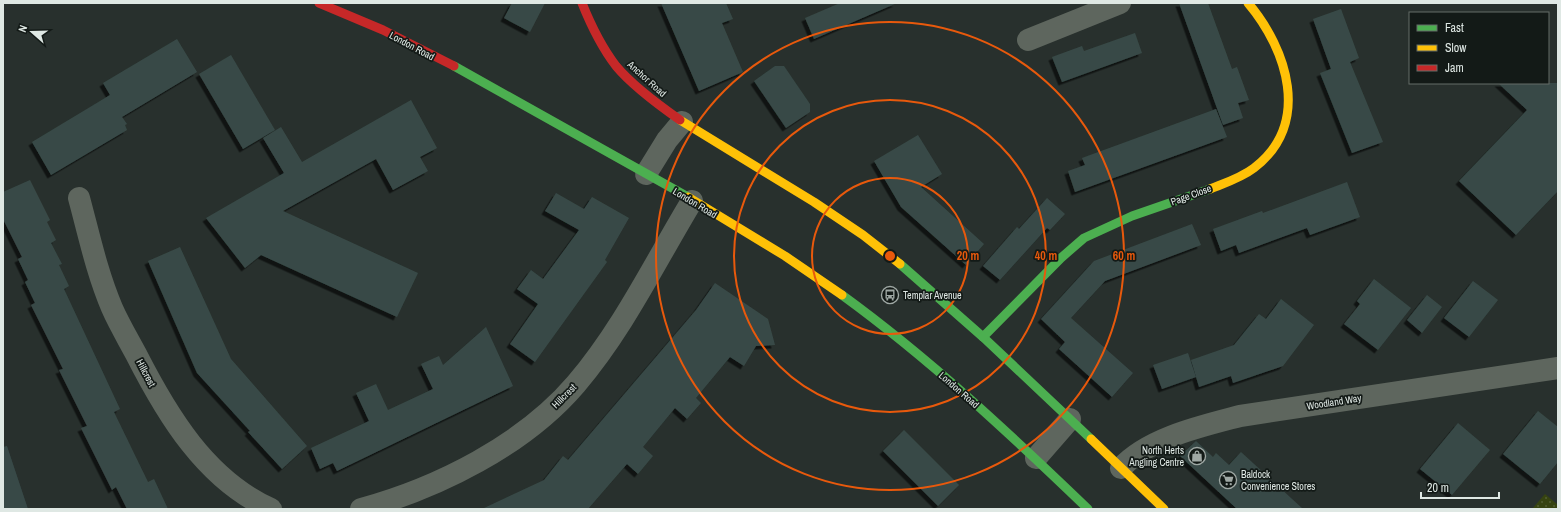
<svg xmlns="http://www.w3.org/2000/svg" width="1561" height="512" font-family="'Archivo Narrow',sans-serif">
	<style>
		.park { fill: url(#park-dots) }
		.building { fill: #384a47; filter: url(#shadow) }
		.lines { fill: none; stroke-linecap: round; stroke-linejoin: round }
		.street { stroke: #5e665e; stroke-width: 22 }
		.fast { stroke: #4caf50; stroke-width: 9 }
		.slow { stroke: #ffc107; stroke-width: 9 }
		.jam { stroke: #c62828; stroke-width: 9 }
		.ring { fill: none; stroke: #e8590c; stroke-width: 2 }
		.labels { text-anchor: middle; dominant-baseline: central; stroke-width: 3.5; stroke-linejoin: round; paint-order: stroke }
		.street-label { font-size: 10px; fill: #dfe8e4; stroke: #131a17 }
		.poi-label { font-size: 10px; fill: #dfe8e4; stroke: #131a17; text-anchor: start }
		.centre { fill: #e8590c; stroke: #131a17; stroke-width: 2 }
		.ring-label { font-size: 12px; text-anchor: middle; font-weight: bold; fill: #e8590c; stroke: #131a17; stroke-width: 3.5; stroke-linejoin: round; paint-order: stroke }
	</style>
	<defs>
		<pattern id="park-dots" width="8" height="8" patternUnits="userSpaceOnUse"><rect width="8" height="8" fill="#364310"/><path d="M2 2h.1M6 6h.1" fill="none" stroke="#535e33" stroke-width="1.8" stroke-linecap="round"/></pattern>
		<filter id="shadow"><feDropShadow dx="-3.5" dy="3.5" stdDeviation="0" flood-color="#0009"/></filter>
	</defs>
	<rect width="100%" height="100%" fill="#28302d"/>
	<polygon class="park" points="1545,494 1558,505 1558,509 1532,509"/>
	<g class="building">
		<polygon points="512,3 545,3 530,32 504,18"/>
		<polygon points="661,3 726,3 733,19 722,23 743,72 699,91"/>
		<polygon points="840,3 897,3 814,39 805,18"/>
		<polygon points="1179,3 1208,3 1232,69 1237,67 1249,100 1238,103 1243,118 1223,125"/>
		<polygon points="1341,9 1359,58 1350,62 1383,142 1352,153 1320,73 1331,69 1313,19"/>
		<polygon points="1135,33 1142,53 1062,82 1052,57 1082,46 1084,51"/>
		<polygon points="177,39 197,72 122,117 127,124 125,125 127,130 51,175 32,142 110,95 103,83"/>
		<polygon points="231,55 275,130 243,149 199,74"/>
		<polygon points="775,66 784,66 810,104 810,112 786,128 754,81"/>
		<polygon points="1498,83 1558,83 1558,191 1516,235 1459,181 1527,110"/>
		<polygon points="411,100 437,148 420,157 428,171 393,190 376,159 283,211 418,273 397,317 261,255 245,268 206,218 284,173 263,138 281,127 302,162"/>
		<polygon points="1216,109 1227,137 1075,192 1068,171 1085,165 1082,158"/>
		<polygon points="918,135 942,174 921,187 984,244 966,265 901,207 874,161"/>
		<polygon points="30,180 50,220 47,222 56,240 51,243 62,264 59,265 69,286 64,289 120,409 114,412 148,482 154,479 168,509 127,509 116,487 112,490 81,428 87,426 59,370 63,369 31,305 35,303 25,282 28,280 18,259 22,257 3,219 3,192"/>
		<polygon points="1347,182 1360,217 1310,235 1307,228 1239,253 1236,245 1221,251 1213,229 1262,211 1263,213"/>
		<polygon points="556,193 584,209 592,197 629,218 605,260 607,262 535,362 510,344 538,304 517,289 531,270 543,279 579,230 545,211"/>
		<polygon points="1047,198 1065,214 1050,230 1047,228 1000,280 983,266 1017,227 1019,229"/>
		<polygon points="1192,224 1201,245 1105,281 1071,318 1133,373 1112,397 1059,349 1065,342 1041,319 1094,261"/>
		<polygon points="180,247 231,359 307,446 282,469 248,432 250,431 197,373 148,261"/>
		<polygon points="1374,279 1411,308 1378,350 1344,324 1360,304 1357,301"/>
		<polygon points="1473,281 1498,300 1469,337 1444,318"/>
		<polygon points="715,283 768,319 775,345 756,346 744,366 730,357 696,398 701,403 687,419 675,408 643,447 653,456 638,474 627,464 588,509 482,509 544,480 563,456 568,460 696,310"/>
		<polygon points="1427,295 1442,307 1422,333 1407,320"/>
		<polygon points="1281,299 1314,325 1283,366 1233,383 1231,376 1199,387 1191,360 1234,345 1259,314 1266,319"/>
		<polygon points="486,327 513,386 337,471 333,463 320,469 311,448 369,421 356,393 376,384 388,410 433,389 421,364 439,356 443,365"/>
		<polygon points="1188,353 1196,377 1162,389 1153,365"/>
		<polygon points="1538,411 1558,427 1558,462 1540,484 1503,454"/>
		<polygon points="1458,423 1490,450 1452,495 1420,469"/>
		<polygon points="904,430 959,485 938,506 883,451"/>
		<polygon points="1196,441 1213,457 1216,453 1229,465 1241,452 1303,509 1237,509 1180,456"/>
		<polygon points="7,446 28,509 3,509 3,447"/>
	</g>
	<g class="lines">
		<g class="street">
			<polyline points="1028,40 1120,3"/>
			<polyline points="646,174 667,140 682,122"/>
			<path d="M79,198C89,235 97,273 112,308C119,324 128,339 136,354C167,415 206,480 271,509"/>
			<polyline points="1036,458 1070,419"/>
			<path d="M1121,468C1148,438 1202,426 1240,416L1558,368"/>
			<path d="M361,509C438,488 524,445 576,384C623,329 655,262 692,201"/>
		</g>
		<g class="fast">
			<polyline points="454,66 688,197"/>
			<polyline points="900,264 983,337 1091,439"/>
			<path d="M842,295C930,359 1010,434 1088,509"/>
			<polyline points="983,337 1061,258 1084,238 1132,216 1210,189"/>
		</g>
		<g class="slow">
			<polyline points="680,120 814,202 863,235 900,264"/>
			<path d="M1210,189C1225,183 1241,178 1254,168C1312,124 1287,49 1248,3"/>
			<polyline points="688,197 785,256 842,295"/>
			<polyline points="1091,439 1164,509"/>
		</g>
		<g class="jam">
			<polyline points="319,3 383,30 454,66"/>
			<path d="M582,3C590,23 603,49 616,66C631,84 660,106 680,120"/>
		</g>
	</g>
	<g class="ring">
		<circle cx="890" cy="256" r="78"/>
		<circle cx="890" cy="256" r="156"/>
		<circle cx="890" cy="256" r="234"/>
	</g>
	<defs>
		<g id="bus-ring" transform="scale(0.9)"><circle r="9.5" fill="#131a17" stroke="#9fa8a4" stroke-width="1.5"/><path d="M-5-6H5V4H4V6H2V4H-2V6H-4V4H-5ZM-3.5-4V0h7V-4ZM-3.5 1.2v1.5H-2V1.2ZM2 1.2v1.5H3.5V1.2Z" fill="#9fa8a4"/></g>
		<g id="shop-ring" transform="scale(0.9)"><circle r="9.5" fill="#131a17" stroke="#9fa8a4" stroke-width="1.5"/><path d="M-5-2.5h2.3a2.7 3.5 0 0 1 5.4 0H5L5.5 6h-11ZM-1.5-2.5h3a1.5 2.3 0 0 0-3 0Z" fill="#9fa8a4"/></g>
		<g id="supermarket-ring" transform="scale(0.9)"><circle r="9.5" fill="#131a17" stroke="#9fa8a4" stroke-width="1.5"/><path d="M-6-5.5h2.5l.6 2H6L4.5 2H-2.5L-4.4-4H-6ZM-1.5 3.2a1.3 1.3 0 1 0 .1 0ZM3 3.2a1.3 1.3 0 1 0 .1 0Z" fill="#9fa8a4"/></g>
	</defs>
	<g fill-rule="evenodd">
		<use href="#bus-ring" x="890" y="295"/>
		<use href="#shop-ring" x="1197" y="456"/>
		<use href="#supermarket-ring" x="1228" y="480"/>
	</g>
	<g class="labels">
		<g class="street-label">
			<text transform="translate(412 46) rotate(28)">London Road</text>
			<text transform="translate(647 79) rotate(42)">Anchor Road</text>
			<text transform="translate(1191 195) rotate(-20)">Page Close</text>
			<text transform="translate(695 203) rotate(31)">London Road</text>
			<text transform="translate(146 373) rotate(62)">Hillcrest</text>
			<text transform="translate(959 390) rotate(41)">London Road</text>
			<text transform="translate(564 396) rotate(-45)">Hillcrest</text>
			<text transform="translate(1334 402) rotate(-9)">Woodland Way</text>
		</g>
		<g class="poi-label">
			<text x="903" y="295">Templar Avenue</text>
			<text x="1184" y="450" text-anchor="end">North Herts<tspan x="1184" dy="12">Angling Centre</tspan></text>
			<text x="1241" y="474">Baldock<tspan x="1241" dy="12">Convenience Stores</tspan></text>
		</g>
	</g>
	<circle cx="890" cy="256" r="6" class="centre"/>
	<g class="ring-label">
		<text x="968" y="260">20 m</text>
		<text x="1046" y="260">40 m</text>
		<text x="1124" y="260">60 m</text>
	</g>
	<rect width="1561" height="512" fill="none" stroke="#dfe8e4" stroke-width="8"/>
	<rect x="1409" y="12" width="140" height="72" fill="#131a17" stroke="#656c69"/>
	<rect x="1417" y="25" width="20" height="6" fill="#4caf50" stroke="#656c69"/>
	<text x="1445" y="32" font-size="12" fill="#dfe8e4">Fast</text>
	<rect x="1417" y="45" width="20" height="6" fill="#ffc107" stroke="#656c69"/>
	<text x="1445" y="52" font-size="12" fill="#dfe8e4">Slow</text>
	<rect x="1417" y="65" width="20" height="6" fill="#c62828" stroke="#656c69"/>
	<text x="1445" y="72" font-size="12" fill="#dfe8e4">Jam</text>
	<g transform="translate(32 32) rotate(290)" stroke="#131a17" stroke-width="3" paint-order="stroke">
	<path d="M0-3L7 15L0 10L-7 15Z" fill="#dfe8e4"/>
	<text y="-6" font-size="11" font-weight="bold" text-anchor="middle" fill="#dfe8e4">N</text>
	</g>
	<path d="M1421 492v6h78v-6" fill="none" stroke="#dfe8e4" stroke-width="2"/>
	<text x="1427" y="492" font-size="12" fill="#dfe8e4" stroke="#131a17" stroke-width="3" paint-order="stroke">20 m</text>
</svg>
